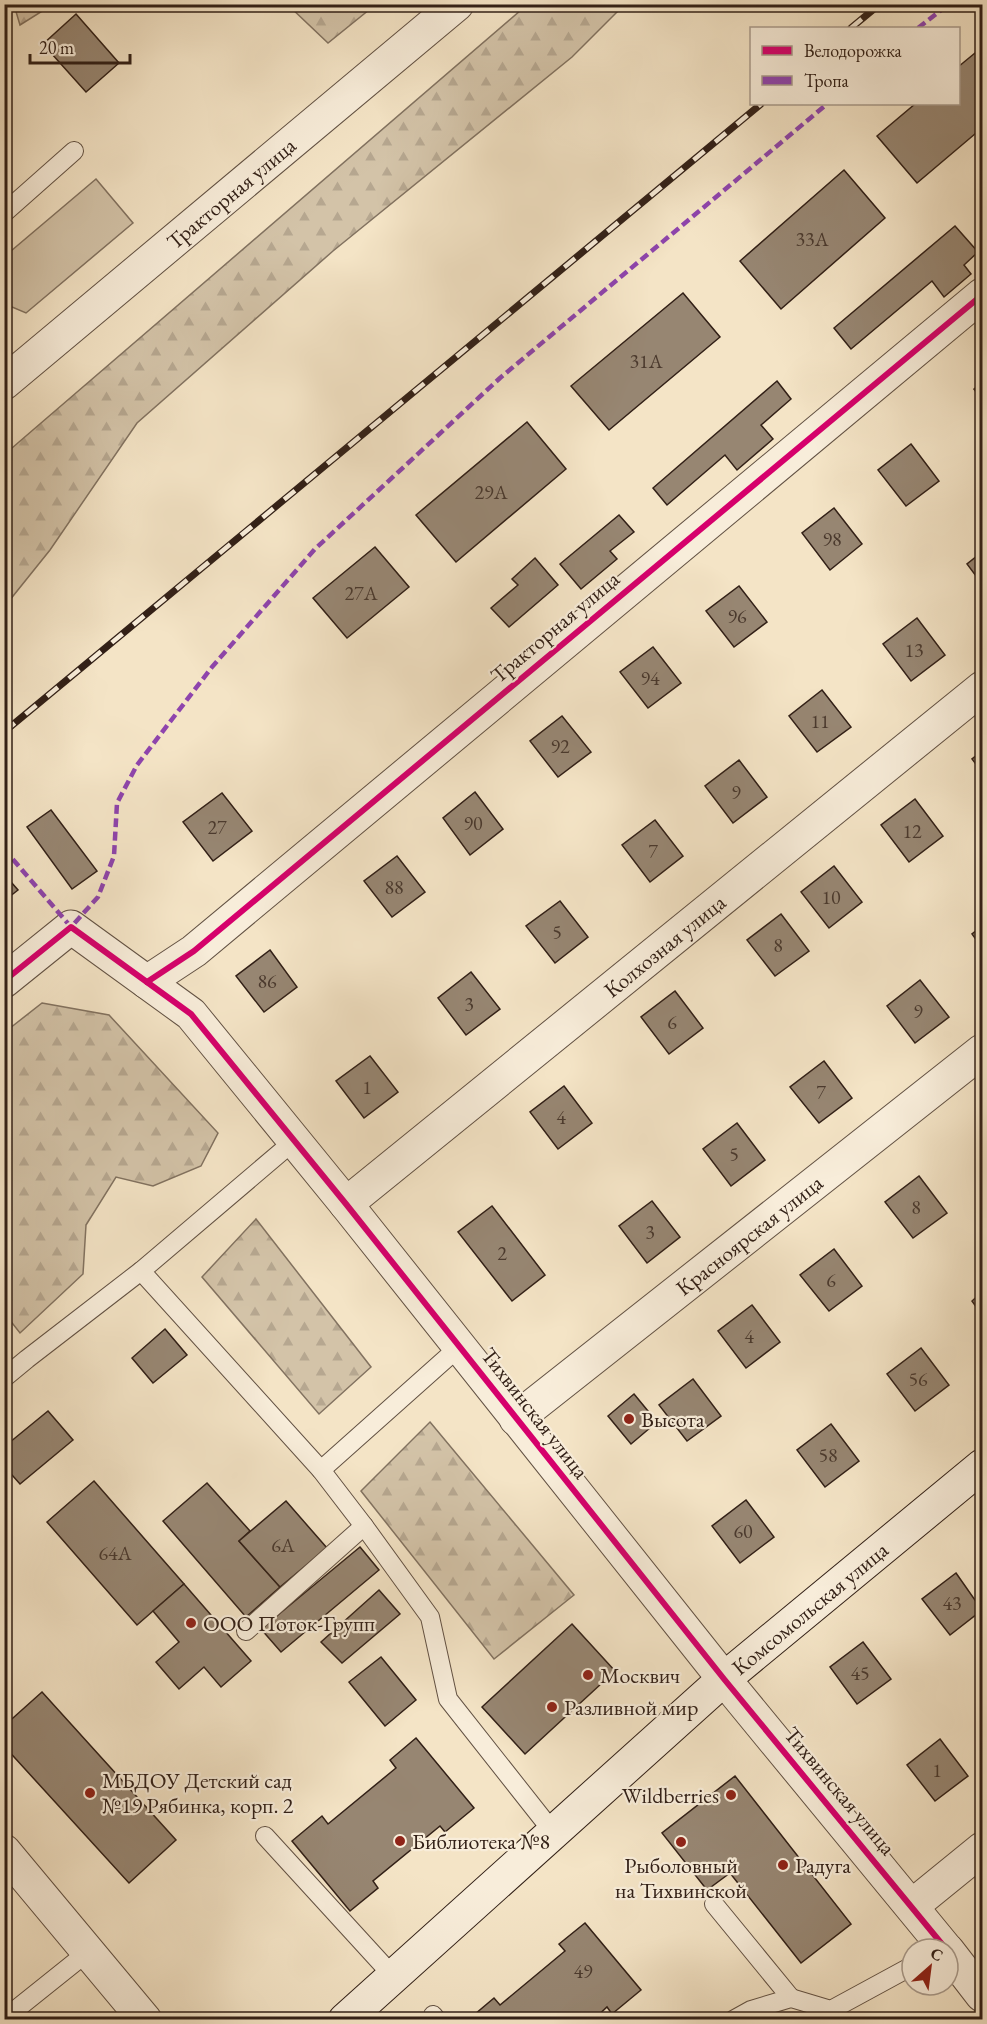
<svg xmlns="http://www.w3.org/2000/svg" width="987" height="2024" font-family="'EB Garamond',serif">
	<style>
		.green { fill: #d3c3a8; stroke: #827260; stroke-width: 1.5 }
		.forest { fill: url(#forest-firs); stroke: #827260; stroke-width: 1.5 }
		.building { fill: #978672; stroke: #322017; stroke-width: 1.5 }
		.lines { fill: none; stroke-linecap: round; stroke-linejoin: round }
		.service-casing { stroke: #625143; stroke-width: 20 }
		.minor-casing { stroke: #625143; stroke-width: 35 }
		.tertiary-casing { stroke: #625143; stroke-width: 35 }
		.secondary-casing { stroke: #322017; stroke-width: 35 }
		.service { stroke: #f8edda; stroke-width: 18 }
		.minor { stroke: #f8edda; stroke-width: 33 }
		.tertiary { stroke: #f8edda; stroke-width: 33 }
		.secondary { stroke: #f8edda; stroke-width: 33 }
		.rail-casing { stroke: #322017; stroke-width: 7 }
		.rail { stroke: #f8edda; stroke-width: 4.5; stroke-dasharray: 14; stroke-linecap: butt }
		.quiet { stroke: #8e44ad; stroke-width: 4.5; stroke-dasharray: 9 4.5; stroke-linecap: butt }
		.cycleway-casing { stroke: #f8edda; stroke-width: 10 }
		.cycleway { stroke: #d6006c; stroke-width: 6 }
		.poi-dot { fill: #8f2418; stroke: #f8edda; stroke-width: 2 }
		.labels { text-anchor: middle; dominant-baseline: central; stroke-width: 4.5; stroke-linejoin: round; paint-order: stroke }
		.number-label { font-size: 20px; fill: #4b3a2e }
		.street-label { font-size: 22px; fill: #322017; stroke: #f8edda }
		.poi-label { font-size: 22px; fill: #322017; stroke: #f8edda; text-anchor: start }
	</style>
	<defs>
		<pattern id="forest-firs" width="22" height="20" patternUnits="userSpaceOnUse" patternTransform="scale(1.5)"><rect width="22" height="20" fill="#d3c3a8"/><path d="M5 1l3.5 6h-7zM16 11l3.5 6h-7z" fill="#b6a790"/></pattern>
	</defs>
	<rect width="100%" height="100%" fill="#f4e4c6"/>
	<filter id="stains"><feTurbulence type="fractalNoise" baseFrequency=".00333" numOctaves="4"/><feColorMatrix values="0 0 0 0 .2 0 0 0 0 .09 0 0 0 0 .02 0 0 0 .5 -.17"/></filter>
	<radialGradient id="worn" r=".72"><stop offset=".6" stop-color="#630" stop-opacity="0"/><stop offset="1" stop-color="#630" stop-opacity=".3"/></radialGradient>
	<polygon class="green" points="96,179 133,223 26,313 5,304 5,256"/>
	<g class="forest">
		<polygon points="528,4 624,5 572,57 333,251 137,423 50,550 5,606 5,454"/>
		<polygon points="14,5 14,4 52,5 20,25"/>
		<polygon points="288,5 375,5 328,43"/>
		<polygon points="42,1003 109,1015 218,1133 201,1166 153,1186 116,1177 86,1225 83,1274 20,1333 5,1314 5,1032"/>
		<polygon points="256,1219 371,1367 319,1414 202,1277"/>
		<polygon points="430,1422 574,1595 494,1659 361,1491"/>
	</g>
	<g class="building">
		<polygon points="76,14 119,63 86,92 43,44"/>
		<polygon points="975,53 982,62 982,128 917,183 877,136 915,104 958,104 958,67"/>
		<polygon points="844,170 885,218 781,309 740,261"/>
		<polygon points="955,226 978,252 964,265 971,274 944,297 932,281 851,349 834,328"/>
		<polygon points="683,293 720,337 609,430 571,386"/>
		<polygon points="777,381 791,399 761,425 773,439 737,470 725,455 667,505 653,488"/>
		<polygon points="982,382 982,400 974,389"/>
		<polygon points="527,422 566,469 456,562 416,515"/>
		<polygon points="911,444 939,481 906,506 878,470"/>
		<polygon points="834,508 862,544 830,570 802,533"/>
		<polygon points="619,515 634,532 610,551 617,559 581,589 560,564"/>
		<polygon points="375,547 409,587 347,638 313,598"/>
		<polygon points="982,552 982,584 967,564"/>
		<polygon points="535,558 558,585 509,627 491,608 518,585 512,579"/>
		<polygon points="739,586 767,622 734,647 706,611"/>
		<polygon points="917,618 945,655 911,681 883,644"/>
		<polygon points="653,647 681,683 648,708 620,672"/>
		<polygon points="822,690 851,727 817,752 789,716"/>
		<polygon points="562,716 591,752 558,777 530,741"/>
		<polygon points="982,751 982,772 972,759"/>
		<polygon points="739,760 767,797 733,823 705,786"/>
		<polygon points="475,792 503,829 470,855 443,818"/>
		<polygon points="222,793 252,831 213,861 183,822"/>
		<polygon points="915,799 943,836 909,862 881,825"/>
		<polygon points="51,810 97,871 72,889 27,827"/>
		<polygon points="655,820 683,856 650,882 622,845"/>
		<polygon points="397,856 425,892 392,917 364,881"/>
		<polygon points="834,866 862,902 829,928 801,892"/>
		<polygon points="4,874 18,890 4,901"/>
		<polygon points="560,901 588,937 555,963 526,926"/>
		<polygon points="781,914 809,951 775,976 747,940"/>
		<polygon points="982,926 982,948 972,934"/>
		<polygon points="270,950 297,987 264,1012 236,976"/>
		<polygon points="471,972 500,1009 466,1035 438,998"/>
		<polygon points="920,980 949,1017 915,1043 887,1006"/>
		<polygon points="675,991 703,1028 669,1054 641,1017"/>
		<polygon points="370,1056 398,1092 364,1118 336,1081"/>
		<polygon points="824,1061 852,1098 819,1123 790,1087"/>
		<polygon points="564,1086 592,1123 558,1149 530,1112"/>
		<polygon points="737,1123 765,1160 731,1186 703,1149"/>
		<polygon points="919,1176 947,1213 913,1238 885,1202"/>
		<polygon points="652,1201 680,1237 647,1263 619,1226"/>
		<polygon points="492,1206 545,1275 512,1301 458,1232"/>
		<polygon points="834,1249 862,1286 829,1311 800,1275"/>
		<polygon points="982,1292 982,1315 972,1301"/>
		<polygon points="752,1305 780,1342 746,1368 718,1331"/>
		<polygon points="165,1329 187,1355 153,1383 132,1358"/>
		<polygon points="921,1348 949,1385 915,1411 887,1374"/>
		<polygon points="693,1379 721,1416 687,1441 659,1405"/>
		<polygon points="634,1394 657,1422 631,1444 608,1416"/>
		<polygon points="48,1411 73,1440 20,1484 4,1466 4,1447"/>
		<polygon points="831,1424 859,1461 825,1487 797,1450"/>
		<polygon points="94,1481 184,1584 137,1625 47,1522"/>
		<polygon points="207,1483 250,1531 239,1541 280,1587 246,1617 163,1521"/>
		<polygon points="746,1500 774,1537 740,1563 712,1526"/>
		<polygon points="286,1501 327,1548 280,1587 239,1541"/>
		<polygon points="360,1547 379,1570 281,1652 261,1629"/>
		<polygon points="956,1573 982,1610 950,1635 922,1599"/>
		<polygon points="184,1584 251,1661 221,1687 204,1667 179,1689 156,1662 179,1642 153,1611"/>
		<polygon points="379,1590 400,1614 342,1663 321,1642"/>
		<polygon points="572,1624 615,1671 525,1754 482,1707"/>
		<polygon points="863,1642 891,1679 857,1704 830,1667"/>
		<polygon points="381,1657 416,1700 385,1726 349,1682"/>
		<polygon points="42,1692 176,1840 129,1883 4,1746 4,1726"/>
		<polygon points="416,1738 474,1808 445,1832 440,1826 373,1881 378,1888 350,1911 292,1841 322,1816 328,1824 396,1768 390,1760"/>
		<polygon points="940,1739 968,1776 935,1801 907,1765"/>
		<polygon points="735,1776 851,1924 801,1963 730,1873 707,1890 662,1833"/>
		<polygon points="585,1923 641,1990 612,2014 607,2007 593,2020 468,2020 494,1998 500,2005 565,1951 559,1944"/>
	</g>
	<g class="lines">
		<g class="service-casing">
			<g id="service">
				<polyline points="4,213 74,151"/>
				<polyline points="294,1141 141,1271 321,1470 364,1526 430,1617 448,1699 553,1832"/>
				<polyline points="4,1378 27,1359 141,1271"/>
				<polyline points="321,1470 459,1347"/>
				<polyline points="246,1631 364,1526"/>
				<polyline points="265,1836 393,1976"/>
				<polyline points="714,1904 791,1998"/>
				<polyline points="433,2015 437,2020"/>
				<polyline points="4,2019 89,1951"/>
				<polyline points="733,2020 751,2010 791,1998 831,2010 912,1966"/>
			</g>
		</g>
		<g class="minor-casing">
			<g id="minor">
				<polyline points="4,981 71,927 191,1014 346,1204 724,1679"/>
				<polyline points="147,982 194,951 982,295"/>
				<path id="s1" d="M346,1204L982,688"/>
				<path id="s2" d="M516,1419L982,1051"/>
				<polyline points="4,1851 145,2020"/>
				<polyline points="912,1906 982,1849"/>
			</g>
		</g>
		<g class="tertiary-casing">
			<g id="tertiary">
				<path id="s3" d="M4,383L457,4"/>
				<polyline points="724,1679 946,1949"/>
				<polyline points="948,1951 982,1995"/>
			</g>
		</g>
		<g class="secondary-casing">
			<g id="secondary">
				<path id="s4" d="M345,2020L724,1679L982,1466"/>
			</g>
		</g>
		<use href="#service" class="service"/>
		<use href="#minor" class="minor"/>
		<use href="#tertiary" class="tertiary"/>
		<use href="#secondary" class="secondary"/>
		<g class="rail-casing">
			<g id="rail">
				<polyline points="851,28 880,4"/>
				<polyline points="4,732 761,104"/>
			</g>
		</g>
		<use href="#rail" class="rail"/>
		<g class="quiet">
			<polyline points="918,28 949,4"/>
			<polyline points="4,849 71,927 98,897 114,856 117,803 137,765 212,667 315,549 500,378 827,104"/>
		</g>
		<g class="cycleway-casing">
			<g id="cycleway">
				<polyline points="4,981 71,927 191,1014 346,1204 724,1679 946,1949"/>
				<polyline points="147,982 194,951 982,295"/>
			</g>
		</g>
		<use href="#cycleway" class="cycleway"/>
	</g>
	<g class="poi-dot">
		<circle cx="629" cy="1419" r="6"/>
		<circle cx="191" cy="1623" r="6"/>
		<circle cx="588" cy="1675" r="6"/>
		<circle cx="552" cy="1707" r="6"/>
		<circle cx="90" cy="1793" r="6"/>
		<circle cx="731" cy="1795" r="6"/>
		<circle cx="400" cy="1841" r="6"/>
		<circle cx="681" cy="1842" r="6"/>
		<circle cx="783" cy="1865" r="6"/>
	</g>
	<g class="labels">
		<g class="number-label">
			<text x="812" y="239">33А</text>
			<text x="646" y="361">31А</text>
			<text x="491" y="492">29А</text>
			<text x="832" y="539">98</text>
			<text x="361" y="593">27А</text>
			<text x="737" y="616">96</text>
			<text x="914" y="650">13</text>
			<text x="650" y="678">94</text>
			<text x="820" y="721">11</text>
			<text x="560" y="746">92</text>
			<text x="736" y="792">9</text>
			<text x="473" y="823">90</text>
			<text x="217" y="827">27</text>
			<text x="912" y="831">12</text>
			<text x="653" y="851">7</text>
			<text x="394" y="887">88</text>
			<text x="831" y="897">10</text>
			<text x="557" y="932">5</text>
			<text x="778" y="945">8</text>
			<text x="267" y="981">86</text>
			<text x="469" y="1004">3</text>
			<text x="918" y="1011">9</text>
			<text x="672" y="1022">6</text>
			<text x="367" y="1087">1</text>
			<text x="821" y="1092">7</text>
			<text x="561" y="1117">4</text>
			<text x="734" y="1154">5</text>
			<text x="916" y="1207">8</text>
			<text x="650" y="1232">3</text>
			<text x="502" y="1253">2</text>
			<text x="831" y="1280">6</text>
			<text x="749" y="1336">4</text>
			<text x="918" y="1379">56</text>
			<text x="828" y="1455">58</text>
			<text x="743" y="1531">60</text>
			<text x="283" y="1545">6А</text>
			<text x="115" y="1553">64А</text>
			<text x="952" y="1603">43</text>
			<text x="860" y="1673">45</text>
			<text x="937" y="1770">1</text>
			<text x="583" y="1971">49</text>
		</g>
		<g class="street-label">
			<text stroke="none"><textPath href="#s3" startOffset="296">Тракторная улица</textPath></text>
			<text transform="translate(555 627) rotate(-40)">Тракторная улица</text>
			<text stroke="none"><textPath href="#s1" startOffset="410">Колхозная улица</textPath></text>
			<text stroke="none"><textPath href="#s2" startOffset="297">Красноярская улица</textPath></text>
			<text transform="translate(535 1413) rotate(52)">Тихвинская улица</text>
			<text stroke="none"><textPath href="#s4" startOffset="621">Комсомольская улица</textPath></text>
			<text transform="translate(840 1791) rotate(50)">Тихвинская улица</text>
		</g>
		<g class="poi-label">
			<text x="641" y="1419">Высота</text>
			<text x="203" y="1623">ООО Поток-Групп</text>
			<text x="600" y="1675">Москвич</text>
			<text x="564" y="1707">Разливной мир</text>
			<text x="102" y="1780">МБДОУ Детский сад<tspan x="102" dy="25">№19 Рябинка, корп. 2</tspan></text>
			<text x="719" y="1795" text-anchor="end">Wildberries</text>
			<text x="412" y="1841">Библиотека №8</text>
			<text x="681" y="1865" text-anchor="middle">Рыболовный<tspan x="681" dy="25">на Тихвинской</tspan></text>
			<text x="795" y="1865">Радуга</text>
		</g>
	</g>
	<rect width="987" height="2024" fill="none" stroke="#f4e4c6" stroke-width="24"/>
	<rect x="6" y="6" width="975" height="2012" fill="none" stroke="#322017" stroke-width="3"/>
	<rect x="12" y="12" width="963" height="2000" fill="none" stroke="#322017" stroke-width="1.5"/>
	<rect x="750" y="27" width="210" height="78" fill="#f8edda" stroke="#a99b8c" stroke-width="1.5"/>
	<rect x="762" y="46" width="30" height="9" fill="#d6006c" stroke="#a99b8c" stroke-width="1.5"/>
	<text x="804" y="57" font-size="18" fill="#322017">Велодорожка</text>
	<rect x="762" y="76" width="30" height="9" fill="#8e44ad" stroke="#a99b8c" stroke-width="1.5"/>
	<text x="804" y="87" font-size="18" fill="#322017">Тропа</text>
	<g transform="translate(930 1967) rotate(28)"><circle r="28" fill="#f8edda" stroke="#a99b8c" stroke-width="1.5"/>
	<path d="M0-4.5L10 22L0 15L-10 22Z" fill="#8f2418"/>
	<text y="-9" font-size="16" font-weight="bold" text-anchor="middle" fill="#322017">С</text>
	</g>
	<path d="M30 54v9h100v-9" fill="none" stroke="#322017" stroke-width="3"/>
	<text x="39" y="54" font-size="18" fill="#322017" stroke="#f8edda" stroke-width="4.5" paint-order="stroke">20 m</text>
	<rect width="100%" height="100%" filter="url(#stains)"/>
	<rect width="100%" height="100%" fill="url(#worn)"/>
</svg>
